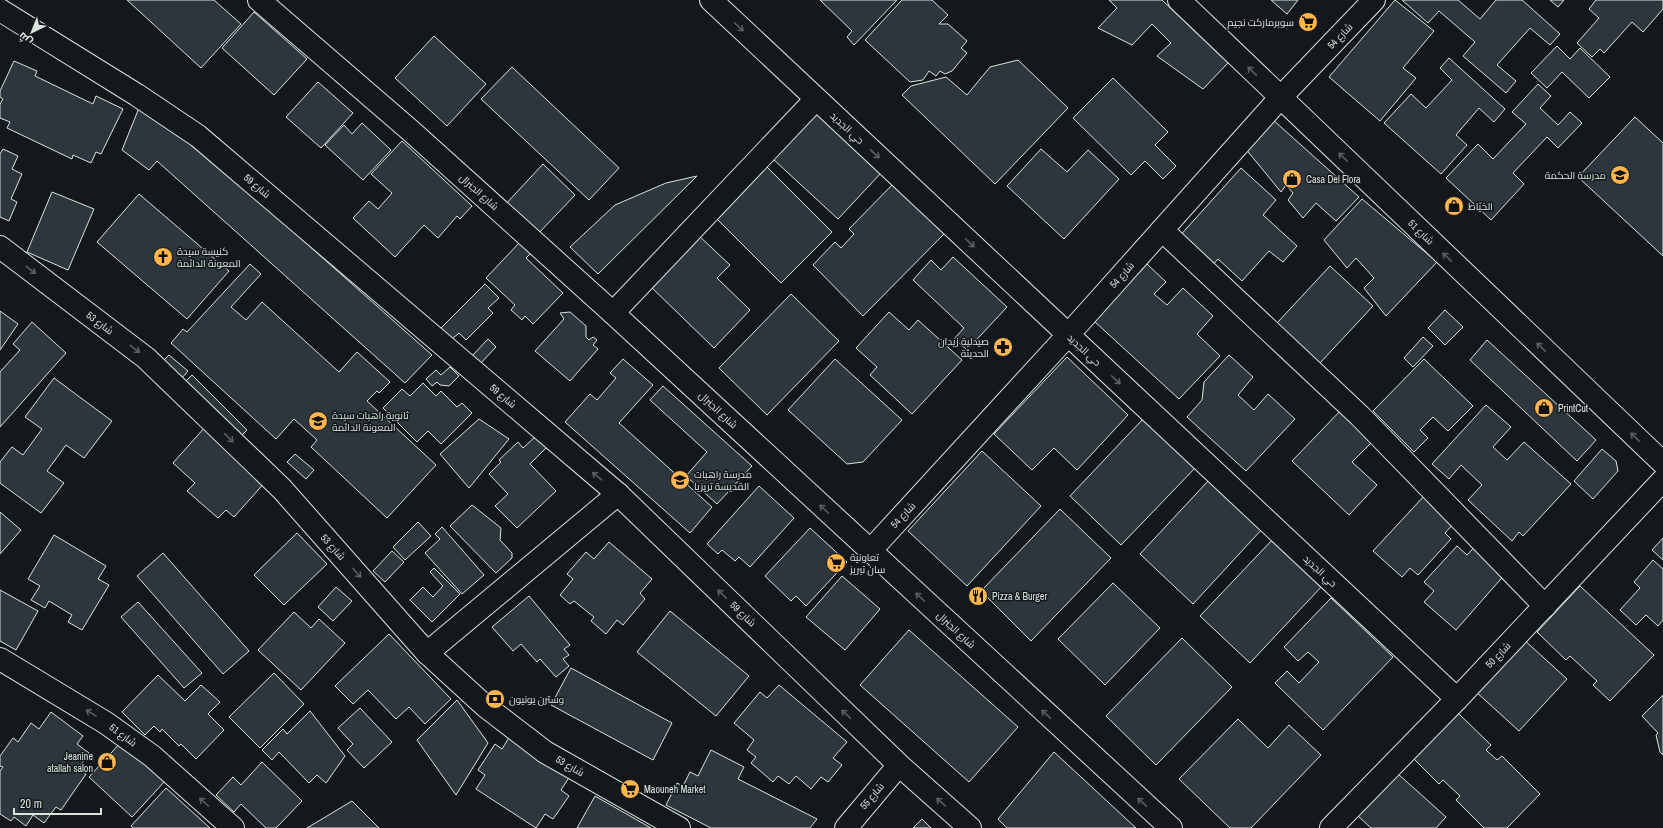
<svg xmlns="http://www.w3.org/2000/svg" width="1663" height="828" font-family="'Archivo Narrow',Cairo,sans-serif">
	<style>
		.building { fill: #2c363c; stroke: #d8e6dc }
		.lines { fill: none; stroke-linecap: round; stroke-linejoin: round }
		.street-casing { stroke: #d8e6dc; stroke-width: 24 }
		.street { stroke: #14181c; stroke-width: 22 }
		.oneway { stroke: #59605f }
		.labels { text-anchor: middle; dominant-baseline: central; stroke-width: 3; stroke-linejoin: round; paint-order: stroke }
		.poi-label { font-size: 10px; fill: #d8e6dc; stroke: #14181c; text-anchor: start }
		.street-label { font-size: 10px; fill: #d8e6dc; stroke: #14181c }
	</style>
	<rect width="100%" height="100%" fill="#14181c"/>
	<g class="building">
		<polygon points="127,0 214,0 241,24 201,68"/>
		<polygon points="820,0 897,0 854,45 847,37 852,31"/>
		<polygon points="902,0 932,0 948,15 939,24 948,24 967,41 961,48 967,53 952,71 945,74 940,71 936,76 929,71 923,80 910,82 865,40"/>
		<polygon points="1109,0 1162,0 1228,63 1203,89 1157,56 1171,43 1152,24 1132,45 1098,28 1117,8"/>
		<polygon points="1271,0 1298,0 1287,14"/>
		<polygon points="1395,0 1434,31 1403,68 1416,78 1380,121 1329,77"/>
		<polygon points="1402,0 1458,0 1480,19 1496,0 1522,0 1560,34 1550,45 1530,28 1497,65 1516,81 1506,93 1463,56 1475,42 1439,11 1428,23"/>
		<polygon points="1550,0 1564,0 1558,7"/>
		<polygon points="1596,0 1663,0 1663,9 1643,32 1632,22 1604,53 1600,49 1592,57 1577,43 1599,18 1589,9"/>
		<polygon points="254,12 307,59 274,95 222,48"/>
		<polygon points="434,36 486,84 447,126 395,78"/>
		<polygon points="1557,46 1570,59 1580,48 1610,77 1589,98 1562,72 1547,88 1531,73"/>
		<polygon points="1449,58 1505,109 1494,122 1479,108 1456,135 1467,145 1441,174 1384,123 1411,94 1426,108 1452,80 1440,68"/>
		<polygon points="1018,60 1068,108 995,184 902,95 911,86 946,77 967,95 990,67"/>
		<polygon points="14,61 37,71 35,76 93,104 96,96 123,109 101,154 96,152 91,163 73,155 72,159 7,128 10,122 0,118 0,104 3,99 0,97 0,91"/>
		<polygon points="512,67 619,168 589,200 481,99"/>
		<polygon points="1113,78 1168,132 1155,145 1176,166 1163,179 1145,161 1131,175 1073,118"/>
		<polygon points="318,82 353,113 321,148 286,117"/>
		<polygon points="1538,84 1551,96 1540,108 1558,125 1570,112 1582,123 1558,148 1547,137 1513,173 1524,184 1491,220 1446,178 1478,144 1493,159 1526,124 1512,112"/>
		<polygon points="139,108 181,132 432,355 405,383 157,161 149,170 122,150"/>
		<polygon points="817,112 881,173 838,219 773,159"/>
		<polygon points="1635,117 1663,143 1663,256 1578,177"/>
		<polygon points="1272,119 1359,197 1336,221 1316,203 1303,218 1288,200 1293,193 1286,185 1281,192 1245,148"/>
		<polygon points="362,123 391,150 363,180 325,145 344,125 352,134"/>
		<polygon points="402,141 472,206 460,219 457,216 438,238 424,225 395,257 353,218 369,201 378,209 392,193 371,174"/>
		<polygon points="3,149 18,156 12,169 22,174 11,199 17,202 9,221 0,217 0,154"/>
		<polygon points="1041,149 1067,172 1088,150 1119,179 1064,239 1007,186"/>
		<polygon points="543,164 575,195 536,236 504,206"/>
		<polygon points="764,164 832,232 781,283 713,215"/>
		<polygon points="1241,168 1276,200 1263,215 1297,246 1283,262 1269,251 1242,281 1218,259 1209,269 1177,239"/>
		<polygon points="697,176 598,274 570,247 615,205 666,183"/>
		<polygon points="894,183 944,234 863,316 813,265 835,242 841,248 854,234 849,229"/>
		<polygon points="52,192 94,209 68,270 27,252"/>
		<polygon points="139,194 229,271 187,319 97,242"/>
		<polygon points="1362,199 1437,262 1386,316 1364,288 1374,278 1356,258 1347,268 1324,240"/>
		<polygon points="697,234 730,265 717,278 750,310 714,348 649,285"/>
		<polygon points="520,242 531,253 526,258 563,293 533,324 525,316 522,320 511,310 515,305 486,278"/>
		<polygon points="953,257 1007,307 967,350 954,339 964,328 913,280 931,260 941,270"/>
		<polygon points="250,264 261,274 231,307 246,320 262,302 339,372 357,352 390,382 379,393 377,391 367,401 436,465 387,518 311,447 317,440 294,419 276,439 171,343 183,329 187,332"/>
		<polygon points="1147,264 1166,282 1154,294 1167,305 1183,288 1213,316 1197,334 1220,356 1179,399 1094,321"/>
		<polygon points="1330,266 1373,306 1320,363 1277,323"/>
		<polygon points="485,284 499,298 488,308 493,313 466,340 459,333 452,339 441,328"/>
		<polygon points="791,294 839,341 767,415 719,368"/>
		<polygon points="1445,310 1463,327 1445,345 1428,328"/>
		<polygon points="0,311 18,324 0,350"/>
		<polygon points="570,312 586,326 586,337 589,340 593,337 597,340 593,345 598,349 570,381 535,351 564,319 560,313"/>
		<polygon points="889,312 909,330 918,320 962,360 912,414 870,375 877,367 856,348"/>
		<polygon points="32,322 66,353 0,427 0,372 20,350 13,344"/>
		<polygon points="1423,337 1433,346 1413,367 1404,358"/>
		<polygon points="488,339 496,347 480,364 472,356"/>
		<polygon points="1487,340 1596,440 1577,461 1470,360"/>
		<polygon points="169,355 188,371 181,379 162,362"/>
		<polygon points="1229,355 1253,377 1238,395 1254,410 1268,394 1295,419 1246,471 1187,417 1202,400 1204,382"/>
		<polygon points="1067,357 1128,415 1077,470 1054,448 1032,470 994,434"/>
		<polygon points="623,359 653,385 619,423 712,507 690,533 565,422 590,394 597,400 616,378 610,373"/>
		<polygon points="835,359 902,420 863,462 847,464 788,410"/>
		<polygon points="1424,359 1473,406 1448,431 1433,417 1420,430 1428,438 1414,452 1373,411"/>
		<polygon points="450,367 459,376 449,386 440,385 437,382 432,386 426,379 436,370 441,375"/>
		<polygon points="192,375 247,430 240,437 185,382"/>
		<polygon points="54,378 112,421 84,458 66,445 47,471 64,483 41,513 0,483 0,462 12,447 23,455 42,429 25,417"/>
		<polygon points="423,383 436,396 441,391 457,407 462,403 472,413 441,444 428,431 417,442 383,408 402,389 410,396"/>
		<polygon points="663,386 752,466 717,504 686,476 707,452 650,400"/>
		<polygon points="1486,405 1511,427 1493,447 1507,460 1524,442 1571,484 1523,536 1519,532 1512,541 1468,500 1482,485 1461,465 1449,479 1432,464"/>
		<polygon points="1344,407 1376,438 1352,462 1377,485 1349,515 1292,461"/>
		<polygon points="1144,418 1196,467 1121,545 1070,496"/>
		<polygon points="479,419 509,439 469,488 440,454"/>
		<polygon points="206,426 267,480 234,517 226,510 218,518 187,491 195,483 173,463"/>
		<polygon points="536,436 547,447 530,464 556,491 517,528 495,506 508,494 489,474 501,462 499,460 518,442 523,448"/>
		<polygon points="1602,449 1616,461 1618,471 1593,499 1574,481"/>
		<polygon points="982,451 1041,506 967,586 908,531"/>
		<polygon points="295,454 314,470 306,479 287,462"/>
		<polygon points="1210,479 1263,528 1193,604 1140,554"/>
		<polygon points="759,486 794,518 750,567 739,557 735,561 722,550 718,554 707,544"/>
		<polygon points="1426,494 1455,522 1445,533 1451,539 1418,575 1410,568 1402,577 1373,551"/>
		<polygon points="472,505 501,528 500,540 512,553 512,558 496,573 450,526"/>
		<polygon points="1060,509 1111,558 1031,641 981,591"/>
		<polygon points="0,512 21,530 0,554"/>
		<polygon points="418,522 431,536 405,560 393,547"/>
		<polygon points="442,527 484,575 462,594 425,553 440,539 435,534"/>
		<polygon points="810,528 847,562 806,606 796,596 791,601 765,576"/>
		<polygon points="297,533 327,564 284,605 254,575"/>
		<polygon points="54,535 106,566 98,579 109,585 82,630 68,622 72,615 49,601 45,608 31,600 40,586 28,579"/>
		<polygon points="1274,538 1323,585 1250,663 1200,616"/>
		<polygon points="1663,538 1663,560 1652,550"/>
		<polygon points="609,542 652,579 640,593 645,599 623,625 617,620 606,634 591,621 594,617 574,601 570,604 560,595 573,579 567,574 586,552 594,559"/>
		<polygon points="1477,544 1507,572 1456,630 1424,602 1434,591 1424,582 1457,546 1467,555"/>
		<polygon points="392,551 404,562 385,582 373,571"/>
		<polygon points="163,553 249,651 223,674 137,576"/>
		<polygon points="1653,560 1663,569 1663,620 1658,626 1646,615 1636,625 1620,610 1640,588 1634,582"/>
		<polygon points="434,568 460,594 432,622 410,600 423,587 433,597 443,586 430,572"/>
		<polygon points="842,576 880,609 845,650 806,617"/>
		<polygon points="1113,583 1160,628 1105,685 1058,639"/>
		<polygon points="1580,586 1654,655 1610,701 1593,685 1597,681 1570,656 1566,660 1537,632"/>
		<polygon points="336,587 352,601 333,621 318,607"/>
		<polygon points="0,590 38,611 16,650 0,641"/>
		<polygon points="529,596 570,645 564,649 569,655 563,659 569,666 556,677 540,659 537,662 521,644 513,651 492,627"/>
		<polygon points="1331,598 1393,657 1323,730 1275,683 1287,671 1299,683 1319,662 1308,652 1298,661 1284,647"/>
		<polygon points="138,602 202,673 184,688 121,617"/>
		<polygon points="670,611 749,676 716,716 637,652"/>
		<polygon points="294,612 311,628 319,619 345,643 301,690 258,650"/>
		<polygon points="909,630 1018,727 969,782 860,685"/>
		<polygon points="389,634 451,699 425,724 409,707 396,719 368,690 353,704 335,686"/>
		<polygon points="1182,638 1232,687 1156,765 1106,716"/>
		<polygon points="1522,638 1567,679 1519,731 1474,690"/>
		<polygon points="571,668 672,723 653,760 551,705"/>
		<polygon points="274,673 304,704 260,748 229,717"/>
		<polygon points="158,675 185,701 201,685 220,702 208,714 224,730 196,759 181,744 179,746 162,729 160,732 154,726 145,735 122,712"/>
		<polygon points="779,685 847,742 833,758 842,765 828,782 821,777 811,789 796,776 789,784 778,776 773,782 751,763 756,757 747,750 754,740 734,723 760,692 767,698"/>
		<polygon points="1663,695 1663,755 1660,752 1656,735 1658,733 1642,716"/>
		<polygon points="457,700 488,743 456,795 417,740"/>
		<polygon points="360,708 392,742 364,768 347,750 353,744 338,728"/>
		<polygon points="310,711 345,756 326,783 317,775 309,783 279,752 272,760 262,750 283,729 287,734"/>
		<polygon points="51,712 83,736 77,744 89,753 78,769 86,774 61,810 56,807 44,823 33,815 26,826 14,817 11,821 0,814 0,771 3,767 0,766 0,756 13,738 18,742 31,723 39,729"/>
		<polygon points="1458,713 1491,745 1486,750 1497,760 1502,756 1540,794 1507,828 1484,828 1456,800 1460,796 1443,780 1439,784 1413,758"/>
		<polygon points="1238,719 1268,748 1289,725 1321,755 1251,828 1230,828 1179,779"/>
		<polygon points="510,736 570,776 561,790 569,796 553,819 545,814 536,828 476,789 485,775 478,770 495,744 502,749"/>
		<polygon points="122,741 165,781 132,817 89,777"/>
		<polygon points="711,750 744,767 738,779 817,819 810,828 711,828 666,805 677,783 683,786 690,772 698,776"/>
		<polygon points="1054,752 1136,828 1007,828 998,819"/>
		<polygon points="262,762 302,801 276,828 266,828 241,804 234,812 216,795 233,777 241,785"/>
		<polygon points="1397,773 1446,817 1436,828 1371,828 1358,816"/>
		<polygon points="166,788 210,828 133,828 131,826"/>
		<polygon points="595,796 651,828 577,828"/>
		<polygon points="352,801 379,828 307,828"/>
		<polygon points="922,819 931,828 913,828"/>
	</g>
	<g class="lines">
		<g class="street-casing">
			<g id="street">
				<polyline points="259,0 411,131 613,313 1171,828"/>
				<polyline points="711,0 1457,699"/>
				<polyline points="1179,0 1663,463"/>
				<polyline points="0,10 137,95 198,136 618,494 899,765 970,828"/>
				<polyline points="1162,230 1360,416 1545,606"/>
				<polyline points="0,247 146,358 282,489 427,653 485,706 545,752 679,828"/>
				<polyline points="613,313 816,99"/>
				<polyline points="870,551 1068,335 1280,98 1374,0"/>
				<polyline points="427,653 618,494"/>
				<polyline points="0,659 106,723 152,756 233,828"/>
				<polyline points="846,828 899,765"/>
				<polyline points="1331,828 1457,699 1663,480"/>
			</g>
		</g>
		<use href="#street" class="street"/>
	</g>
	<defs><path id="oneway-shaft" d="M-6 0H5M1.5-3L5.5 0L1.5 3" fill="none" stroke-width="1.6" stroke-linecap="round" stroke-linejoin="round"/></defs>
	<g class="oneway">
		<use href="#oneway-shaft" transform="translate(739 27) rotate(43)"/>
		<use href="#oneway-shaft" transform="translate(1252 71) rotate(-136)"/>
		<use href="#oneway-shaft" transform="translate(875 154) rotate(43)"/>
		<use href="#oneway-shaft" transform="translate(1343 157) rotate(-136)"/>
		<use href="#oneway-shaft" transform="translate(970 243) rotate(43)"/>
		<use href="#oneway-shaft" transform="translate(1447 257) rotate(-136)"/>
		<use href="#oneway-shaft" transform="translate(31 270) rotate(37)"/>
		<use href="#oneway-shaft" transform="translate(1541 347) rotate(-136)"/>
		<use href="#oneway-shaft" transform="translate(135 349) rotate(37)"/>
		<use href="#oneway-shaft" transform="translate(1116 380) rotate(43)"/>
		<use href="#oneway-shaft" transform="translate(1635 437) rotate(-136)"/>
		<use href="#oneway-shaft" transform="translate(229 438) rotate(44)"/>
		<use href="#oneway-shaft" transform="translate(597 476) rotate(-140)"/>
		<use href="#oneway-shaft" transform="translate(824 509) rotate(-137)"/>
		<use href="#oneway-shaft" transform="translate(357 573) rotate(48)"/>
		<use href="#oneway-shaft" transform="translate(722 594) rotate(-136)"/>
		<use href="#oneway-shaft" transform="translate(920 597) rotate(-137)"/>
		<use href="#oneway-shaft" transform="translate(91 713) rotate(-149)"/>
		<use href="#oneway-shaft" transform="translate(846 714) rotate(-136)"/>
		<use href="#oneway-shaft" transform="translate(1046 714) rotate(-137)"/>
		<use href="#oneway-shaft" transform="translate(204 802) rotate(-138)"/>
		<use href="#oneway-shaft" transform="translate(941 802) rotate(-138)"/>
		<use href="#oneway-shaft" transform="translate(1142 802) rotate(-137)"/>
	</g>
	<defs>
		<g id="supermarket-disc" transform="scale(1)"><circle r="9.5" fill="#ffb74d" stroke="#14181c"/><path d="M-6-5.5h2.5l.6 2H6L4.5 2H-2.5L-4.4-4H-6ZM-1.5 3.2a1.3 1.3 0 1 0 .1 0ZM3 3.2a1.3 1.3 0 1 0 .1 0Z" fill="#111"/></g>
		<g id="school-disc" transform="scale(1)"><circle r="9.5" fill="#ffb74d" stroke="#14181c"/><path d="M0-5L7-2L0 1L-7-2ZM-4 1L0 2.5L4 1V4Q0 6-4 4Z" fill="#111"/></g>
		<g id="shop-disc" transform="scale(1)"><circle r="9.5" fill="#ffb74d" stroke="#14181c"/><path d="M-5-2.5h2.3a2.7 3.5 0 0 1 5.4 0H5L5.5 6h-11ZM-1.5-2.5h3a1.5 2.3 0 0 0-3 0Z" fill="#111"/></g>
		<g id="church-disc" transform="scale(1)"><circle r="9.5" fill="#ffb74d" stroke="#14181c"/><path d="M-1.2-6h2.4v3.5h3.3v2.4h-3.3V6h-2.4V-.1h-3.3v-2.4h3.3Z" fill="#111"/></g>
		<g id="pharmacy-disc" transform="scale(1)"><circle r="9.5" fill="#ffb74d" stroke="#14181c"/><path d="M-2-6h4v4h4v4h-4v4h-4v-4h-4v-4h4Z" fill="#111"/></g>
		<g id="restaurant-disc" transform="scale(1)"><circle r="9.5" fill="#ffb74d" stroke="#14181c"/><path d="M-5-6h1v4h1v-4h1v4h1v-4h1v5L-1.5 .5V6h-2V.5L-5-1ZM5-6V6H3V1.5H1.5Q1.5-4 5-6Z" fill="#111"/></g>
		<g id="bank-disc" transform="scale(1)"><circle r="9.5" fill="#ffb74d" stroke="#14181c"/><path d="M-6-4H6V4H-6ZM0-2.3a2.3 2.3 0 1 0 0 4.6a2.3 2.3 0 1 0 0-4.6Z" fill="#111"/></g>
	</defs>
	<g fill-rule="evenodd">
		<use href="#supermarket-disc" x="1308" y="22"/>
		<use href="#school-disc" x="1620" y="175"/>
		<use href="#shop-disc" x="1292" y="179"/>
		<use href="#shop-disc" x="1454" y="206"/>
		<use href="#church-disc" x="163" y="257"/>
		<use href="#pharmacy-disc" x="1003" y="347"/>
		<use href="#shop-disc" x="1544" y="408"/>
		<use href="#school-disc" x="318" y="421"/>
		<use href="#school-disc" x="680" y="480"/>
		<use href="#supermarket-disc" x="836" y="563"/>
		<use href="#restaurant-disc" x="978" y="596"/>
		<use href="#bank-disc" x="495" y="699"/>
		<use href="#shop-disc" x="107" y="762"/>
		<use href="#supermarket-disc" x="630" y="789"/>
	</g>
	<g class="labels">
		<g class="poi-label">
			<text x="1294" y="22" text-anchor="end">سوبرماركت نجيم</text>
			<text x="1606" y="175" text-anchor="end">مدرسة الحكمة</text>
			<text x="1306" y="179">Casa Del Flora</text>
			<text x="1468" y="206">الخيّاط</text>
			<text x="177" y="251">كنيسة سيدة<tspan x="177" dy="12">المعونة الدائمة</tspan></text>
			<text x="989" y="341" text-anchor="end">صيدلية زيدان<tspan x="989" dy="12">الحديثة</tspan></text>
			<text x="1558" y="408">PrintCut</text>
			<text x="332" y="415">ثانوية راهبات سيدة<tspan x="332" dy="12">المعونة الدائمة</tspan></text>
			<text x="694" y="474">مدرسة راهبات<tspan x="694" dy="12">القديسة تريزيا</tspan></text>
			<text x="850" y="557">تعاونية<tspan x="850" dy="12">سان تيريز</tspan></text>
			<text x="992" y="596">Pizza &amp; Burger</text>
			<text x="509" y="699">وسترن يونيون</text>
			<text x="93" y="756" text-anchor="end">Jeanine<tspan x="93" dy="12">atallah salon</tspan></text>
			<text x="644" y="789">Maouneh Market</text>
		</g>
		<g class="street-label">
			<text transform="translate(1340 36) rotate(-46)">شارع 54</text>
			<text transform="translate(847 128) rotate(43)">حي الجديد</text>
			<text transform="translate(257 186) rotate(40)">شارع 59</text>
			<text transform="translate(479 192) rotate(42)">شارع الجنرال</text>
			<text transform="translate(1421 232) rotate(44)">شارع 51</text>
			<text transform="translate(1122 275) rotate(-48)">شارع 54</text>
			<text transform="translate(100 323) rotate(37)">شارع 53</text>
			<text transform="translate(1084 350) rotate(43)">حي الجديد</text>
			<text transform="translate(503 396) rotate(40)">شارع 59</text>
			<text transform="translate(718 410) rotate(43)">شارع الجنرال</text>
			<text transform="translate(903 515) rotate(-47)">شارع 54</text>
			<text transform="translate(333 547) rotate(48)">شارع 53</text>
			<text transform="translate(1320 571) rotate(43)">حي الجديد</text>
			<text transform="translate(743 614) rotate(44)">شارع 59</text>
			<text transform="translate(956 630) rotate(43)">شارع الجنرال</text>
			<text transform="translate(1498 655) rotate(-46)">شارع 50</text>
			<text transform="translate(123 735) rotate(36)">شارع 51</text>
			<text transform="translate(570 766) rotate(30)">شارع 53</text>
			<text transform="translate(872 796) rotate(-50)">شارع 55</text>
		</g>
	</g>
	<g transform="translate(32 32) rotate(223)" stroke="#14181c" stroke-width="3" paint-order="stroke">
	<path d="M0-3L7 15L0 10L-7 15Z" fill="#d8e6dc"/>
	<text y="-6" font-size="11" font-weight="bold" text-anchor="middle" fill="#d8e6dc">ش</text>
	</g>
	<path d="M14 808v6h87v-6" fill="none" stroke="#d8e6dc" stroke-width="2"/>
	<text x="20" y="808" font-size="12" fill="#d8e6dc" stroke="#14181c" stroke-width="3" paint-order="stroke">20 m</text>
</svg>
